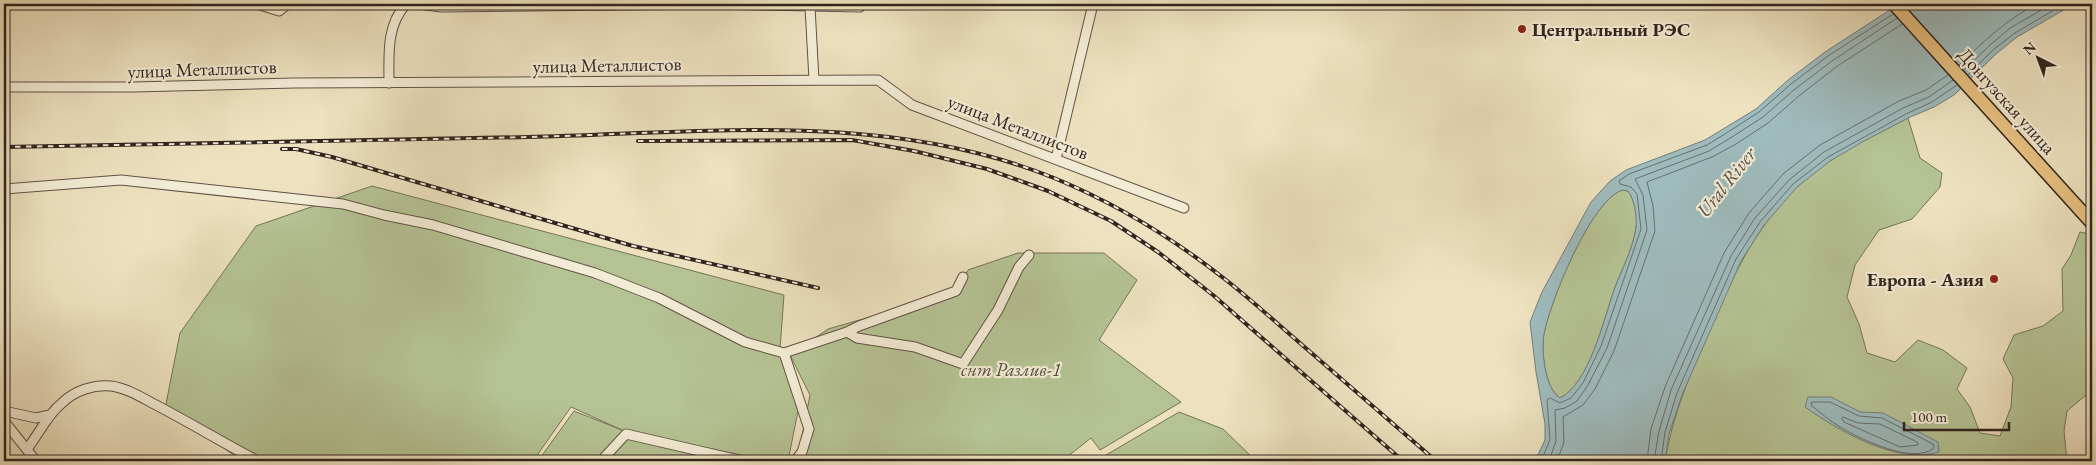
<svg xmlns="http://www.w3.org/2000/svg" width="2096" height="465" font-family="'EB Garamond',serif">
	<style>
		.green { fill: #b5c394; stroke: #747459 }
		.water { fill: #9ebbbd; stroke: #737f7d; fill-rule: evenodd }
		.lines { fill: none; stroke-linecap: round; stroke-linejoin: round }
		.shore { stroke: #68706e; stroke-width: 1 }
		.street-casing { stroke: #615346; stroke-width: 11 }
		.primary-casing { stroke: #32241e; stroke-width: 15 }
		.street { stroke: #f3ecd5; stroke-width: 9 }
		.primary { stroke: #e6c080; stroke-width: 12 }
		.rail-casing { stroke: #32241e; stroke-width: 4 }
		.rail { stroke: #f3ecd5; stroke-width: 2; stroke-dasharray: 5.5; stroke-linecap: butt }
		.poi-dot { fill: #8f2418; stroke: #f3ecd5; stroke-width: 2 }
		.labels { text-anchor: middle; dominant-baseline: central; stroke-width: 4.5; stroke-linejoin: round; paint-order: stroke }
		.poi-label { font-size: 19px; font-weight: bold; fill: #32241e; stroke: #f3ecd5; text-anchor: start }
		.street-label { font-size: 19px; fill: #32241e; stroke: #f3ecd5 }
		.park-label { font-size: 19px; font-style: italic; fill: #534c3c; stroke: #f3ecd5 }
		.water-label { font-size: 20px; font-style: italic; fill: #52514e; stroke: #f3ecd5 }
	</style>
	<rect width="100%" height="100%" fill="#ede1bf"/>
	<filter id="stains"><feTurbulence type="fractalNoise" baseFrequency=".004" numOctaves="4"/><feColorMatrix values="0 0 0 0 .2 0 0 0 0 .09 0 0 0 0 .02 0 0 0 .5 -.17"/></filter>
	<radialGradient id="worn" r=".72"><stop offset=".6" stop-color="#630" stop-opacity="0"/><stop offset="1" stop-color="#630" stop-opacity=".3"/></radialGradient>
	<g class="green">
		<path d="M1908,118L1920,158L1942,173L1940,187L1912,219L1879,230L1855,265L1847,297L1859,324L1867,353L1895,362L1918,340L1943,350L1967,368L1957,389L1970,407L1980,433L2000,436L2011,407L2013,378L2003,359L2014,335L2043,326L2063,311L2062,269L2071,255L2080,232L2089,234L2092,238V390L2067,411L2064,431L2067,461H1665C1672,417 1689,377 1707,336C1732,279 1751,233 1796,188C1827,157 1870,138 1908,118Z"/>
		<polygon points="372,186 784,295 780,349 798,411 788,461 771,461 624,431 752,461 538,461 574,411 622,430 571,407 533,461 243,461 165,409 180,333 256,226"/>
		<path d="M1622,190L1628,191C1635,200 1638,218 1636,228C1633,249 1621,271 1614,290C1604,319 1589,384 1560,398C1545,389 1541,351 1544,334C1550,302 1590,202 1622,190Z"/>
		<polygon points="1018,253 1104,253 1137,280 1099,340 1181,402 1100,450 1091,438 1062,461 797,461 810,395 790,355 828,329 957,292 968,270"/>
		<polygon points="1179,412 1223,429 1256,461 1096,461"/>
	</g>
	<g class="water">
		<path d="M1899,4H2074L2017,37L1997,53L1954,95L1934,107L1908,118L1864,141L1830,161L1797,187L1764,225L1741,261L1682,395L1669,434L1665,461H1535L1545,440V424L1536,372L1530,322L1542,292L1591,202L1610,181L1626,170L1705,140L1756,109L1788,80L1825,52ZM1622,190L1628,191C1635,200 1637,218 1636,228C1633,249 1621,271 1614,290C1604,319 1589,384 1560,398C1545,389 1541,351 1544,334C1550,302 1590,202 1622,190Z"/>
		<path d="M1808,397H1831L1860,412L1883,413L1938,442L1939,452C1897,465 1839,431 1805,407Z"/>
	</g>
	<g class="lines">
		<g class="shore">
			<path d="M1959,65C1984,41 2005,21 2036,4"/>
			<polyline points="1964,70 1990,45 2010,28 2052,4"/>
			<polyline points="1968,75 1994,49 2015,33 2064,4"/>
			<path d="M1814,402H1830L1859,416L1882,418L1933,444L1934,448C1913,465 1860,439 1840,427C1830,421 1821,413 1812,406L1811,403Z"/>
			<polygon points="1843,417 1858,423 1880,424 1917,442 1918,445 1900,447 1844,422 1842,419"/>
			<polyline points="1541,461 1550,440 1547,400 1550,398 1560,403 1571,398 1583,383 1601,346 1641,229 1637,194 1631,187 1620,184 1619,181 1629,174 1707,145 1728,132 1759,112 1791,84 1828,56 1893,14"/>
			<polyline points="1549,461 1556,441 1555,410 1565,408 1577,401 1588,385 1607,348 1647,230 1643,195 1635,179 1709,151 1732,137 1763,117 1795,89 1832,61 1897,18"/>
			<polyline points="1557,461 1564,442 1563,417 1583,405 1595,389 1614,351 1655,231 1653,206 1647,182 1712,157 1736,144 1768,123 1800,95 1836,67 1902,24"/>
			<polyline points="1647,461 1651,429 1665,387 1724,253 1749,213 1783,174 1820,145 1899,101 1926,90 1948,75"/>
			<polyline points="1654,461 1659,431 1671,390 1731,256 1755,218 1789,180 1824,152 1903,108 1929,97 1953,80"/>
			<polyline points="1661,461 1665,432 1677,393 1736,259 1760,222 1793,184 1828,157 1906,114 1932,102 1957,85"/>
		</g>
		<g class="street-casing">
			<g id="street">
				<polyline points="257,4 279,11 288,4"/>
				<polyline points="419,4 441,7 710,4 860,7"/>
				<polyline points="810,7 814,80"/>
				<path d="M389,83C389,55 386,26 406,4"/>
				<polyline points="4,87 133,87 294,83 878,80 912,105 1184,208"/>
				<polyline points="1056,159 1093,4"/>
				<polyline points="4,189 121,180 343,204 384,215 433,225 595,273 659,298 745,342 784,353"/>
				<polyline points="847,332 859,326 956,291 963,277"/>
				<polyline points="4,411 36,418 50,415"/>
				<polyline points="4,421 36,461"/>
				<path d="M27,449C39,434 47,415 62,403C74,391 94,384 111,386C126,388 141,397 154,404C189,422 223,443 258,461"/>
				<polyline points="601,461 626,434 743,461"/>
				<polyline points="795,461 802,452 809,429 784,353 847,332 857,338 915,347 963,364 998,310 1019,267 1029,255"/>
			</g>
		</g>
		<g class="primary-casing">
			<polyline id="primary" points="1894,4 2092,223"/>
		</g>
		<use href="#street" class="street"/>
		<use href="#primary" class="primary"/>
		<g class="rail-casing">
			<g id="rail">
				<polyline points="638,141 852,140 914,151 987,169 1048,191 1111,221 1158,252 1213,295 1403,461"/>
				<path d="M4,147C178,144 353,141 528,137C705,133 886,110 1054,178C1115,203 1174,239 1226,280C1254,302 1281,327 1308,350C1351,387 1393,424 1436,461"/>
				<polyline points="282,149 296,149 332,157 633,246 818,288"/>
			</g>
		</g>
		<use href="#rail" class="rail"/>
	</g>
	<g class="poi-dot">
		<circle cx="1522" cy="29" r="5"/>
		<circle cx="1994" cy="279" r="5"/>
	</g>
	<g class="labels">
		<g class="poi-label">
			<text x="1532" y="29">Центральный РЭС</text>
			<text x="1984" y="279" text-anchor="end">Европа - Азия</text>
		</g>
		<g class="street-label">
			<text transform="translate(607 65) rotate(-1)">улица Металлистов</text>
			<text transform="translate(202 69) rotate(-2)">улица Металлистов</text>
			<text transform="translate(2007 101) rotate(48)">Донгузская улица</text>
			<text transform="translate(1018 127) rotate(21)">улица Металлистов</text>
		</g>
		<g class="park-label">
			<text x="1011" y="369">снт Разлив-1</text>
		</g>
		<g class="water-label">
			<text transform="translate(1726 182) rotate(-52)">Ural River</text>
		</g>
	</g>
	<rect width="2096" height="465" fill="none" stroke="#ede1bf" stroke-width="20"/>
	<rect x="5" y="5" width="2086" height="455" fill="none" stroke="#32241e" stroke-width="2.5"/>
	<rect x="10" y="10" width="2076" height="445" fill="none" stroke="#32241e"/>
	<g transform="translate(2038 58) rotate(318)" stroke="#f3ecd5" stroke-width="4" paint-order="stroke">
	<path d="M0-4L9 19L0 12L-9 19Z" fill="#32241e"/>
	<text y="-8" font-size="14" font-weight="bold" text-anchor="middle" fill="#32241e">N</text>
	</g>
	<path d="M1904 422v8h105v-8" fill="none" stroke="#32241e" stroke-width="2.5"/>
	<text x="1911" y="422" font-size="15" fill="#32241e" stroke="#f3ecd5" stroke-width="4" paint-order="stroke">100 m</text>
	<rect width="100%" height="100%" filter="url(#stains)"/>
	<rect width="100%" height="100%" fill="url(#worn)"/>
</svg>
